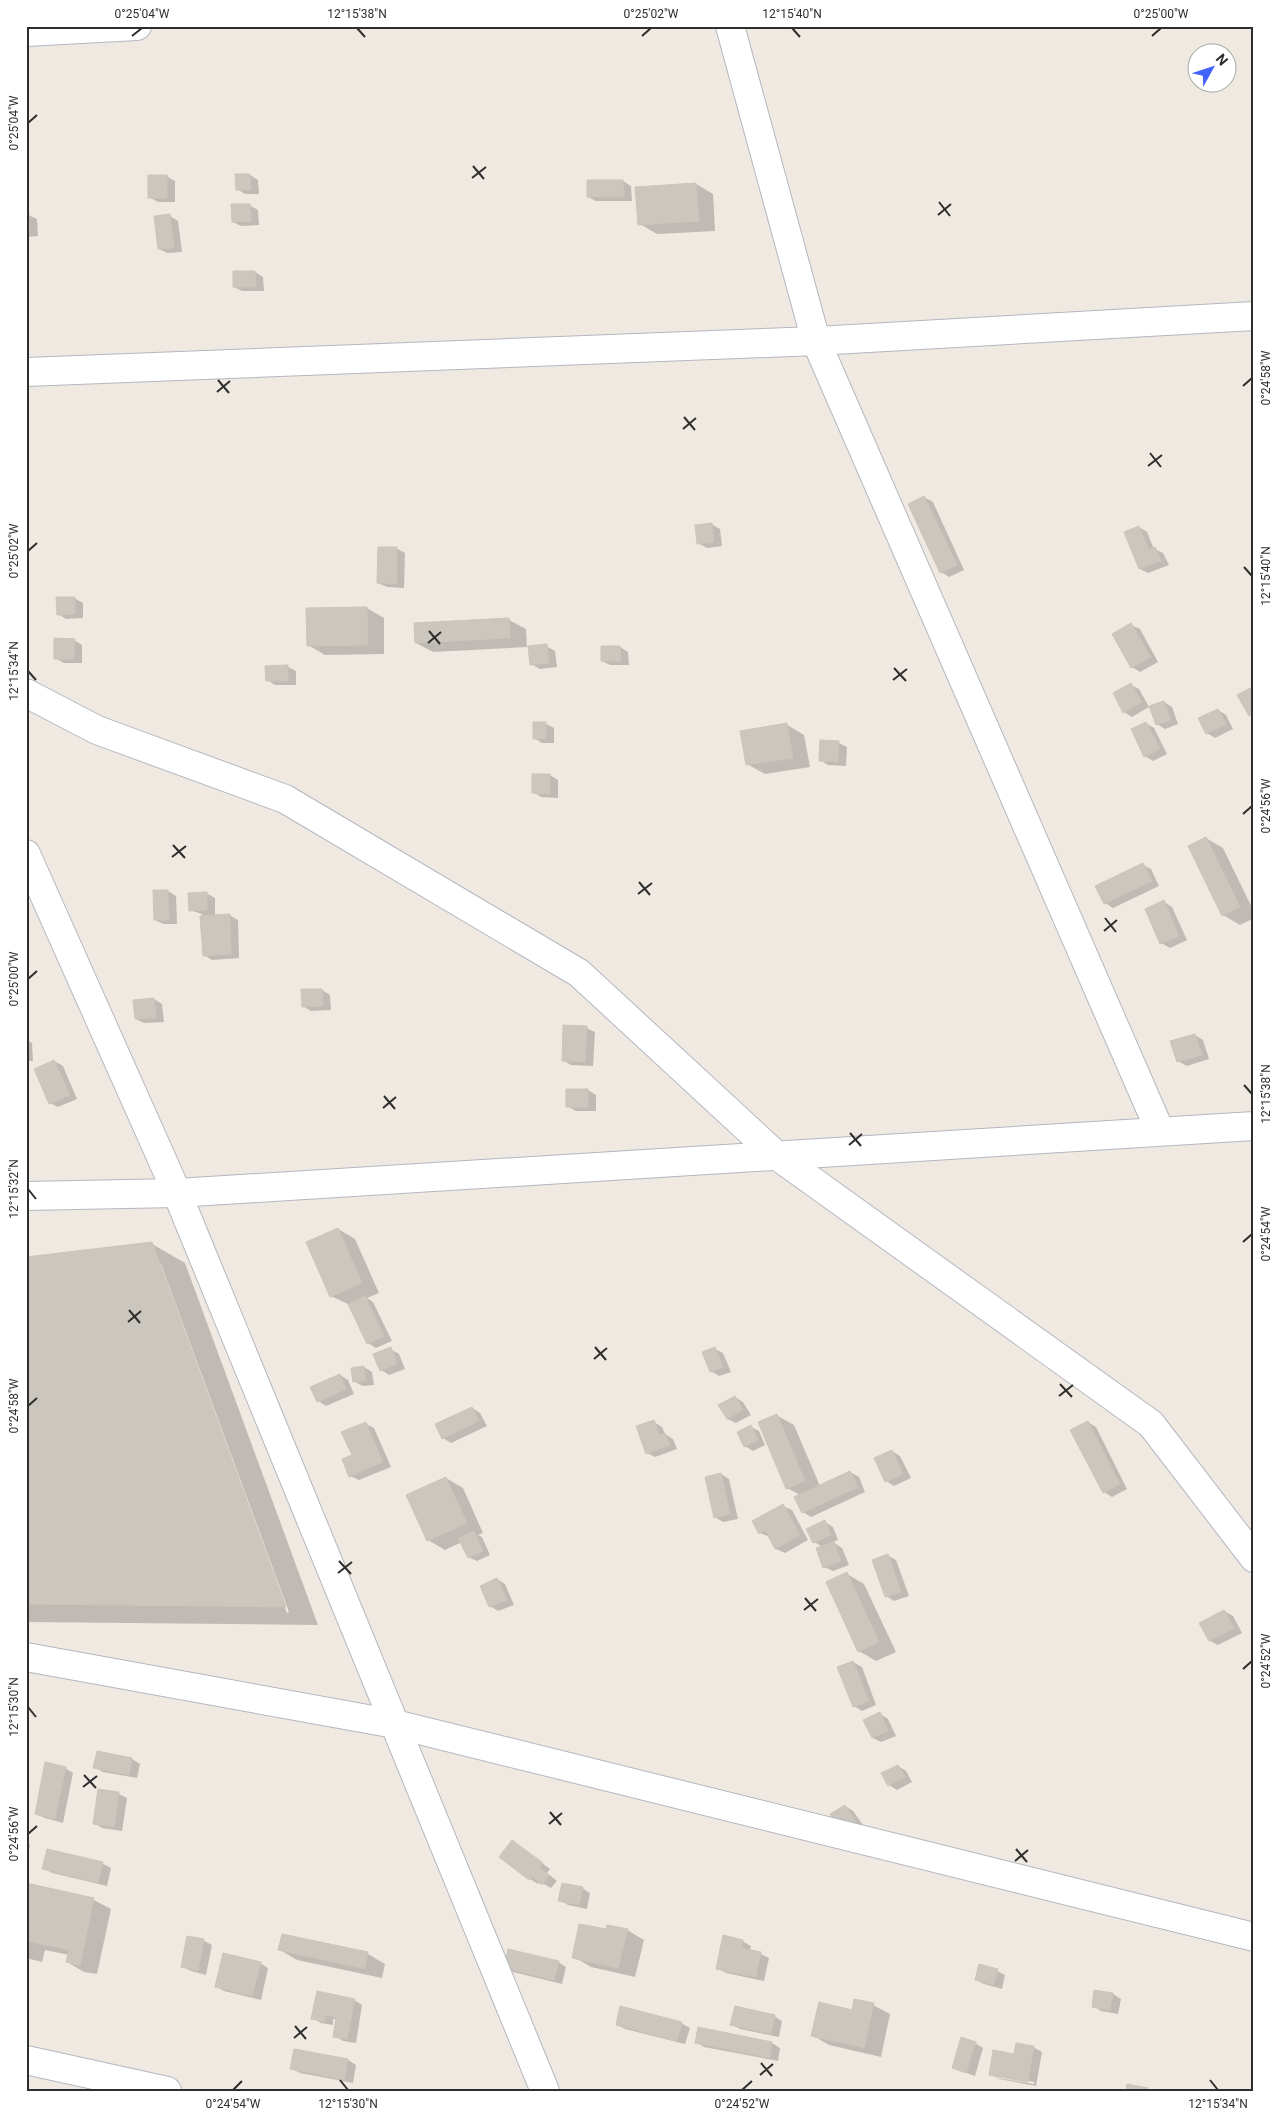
<svg xmlns="http://www.w3.org/2000/svg" width="1280" height="2117" font-family="Roboto,sans-serif">
	<style>
		.shadow { fill: #0003; fill-rule: evenodd }
		.building { fill: #cbc7bf; stroke: #cbc5ba }
		.lines { fill: none; stroke-linecap: round; stroke-linejoin: round }
		.street-casing { stroke: #b4b7c1; stroke-width: 30 }
		.street { stroke: #fff; stroke-width: 28 }
		.ticks { fill: none; stroke: #2e2e2e; stroke-width: 2 }
		.neatline { fill: none; stroke: #2e2e2e; stroke-width: 2 }
		.ticks-label { font-size: 12px; text-anchor: middle; fill: #2e2e2e }
	</style>
	<rect width="100%" height="100%" fill="#efe9e1"/>
	<g class="shadow">
		<polygon points="250,175 258,180 259,194 245,194 237,189 237,176"/>
		<polygon points="166,176 175,181 175,202 158,202 149,197"/>
		<polygon points="623,181 631,186 632,201 596,201 588,197"/>
		<polygon points="696,184 713,194 715,231 657,234 640,224"/>
		<polygon points="249,205 258,210 259,225 241,226 233,222"/>
		<polygon points="26,214 37,219 38,236 26,237"/>
		<polygon points="170,216 178,221 182,252 167,253 159,249"/>
		<polygon points="255,272 263,277 264,291 242,291 234,287"/>
		<polygon points="924,497 933,502 964,570 949,577 941,572"/>
		<polygon points="711,524 720,529 722,546 707,548 698,543"/>
		<polygon points="1139,527 1147,532 1154,549 1163,553 1169,565 1148,573 1140,569"/>
		<polygon points="396,548 405,553 404,588 387,587 378,583"/>
		<polygon points="74,598 83,603 83,618 66,619 58,614"/>
		<polygon points="367,608 384,618 384,654 325,655 308,645"/>
		<polygon points="509,620 526,629 527,647 433,652 416,643"/>
		<polygon points="1131,625 1140,629 1158,662 1140,672 1132,667"/>
		<polygon points="74,640 82,645 82,663 64,663 55,658"/>
		<polygon points="546,646 555,651 557,667 540,669 531,664"/>
		<polygon points="602,647 620,647 628,652 629,665 610,665 602,661"/>
		<polygon points="288,667 296,671 296,685 275,685 267,680"/>
		<polygon points="1131,685 1139,689 1149,707 1132,717 1124,712"/>
		<polygon points="1164,702 1172,707 1178,724 1165,729 1157,724"/>
		<polygon points="1218,710 1226,715 1233,729 1215,738 1207,733"/>
		<polygon points="1146,723 1154,728 1167,754 1153,761 1145,756"/>
		<polygon points="546,724 554,728 554,743 542,743 534,738"/>
		<polygon points="787,725 804,735 810,767 765,774 747,764"/>
		<polygon points="839,743 847,747 846,766 828,765 820,760"/>
		<polygon points="550,775 558,780 558,798 541,797 533,792"/>
		<polygon points="1206,838 1223,848 1254,912 1254,918 1240,925 1223,915"/>
		<polygon points="1143,865 1151,869 1159,886 1113,908 1105,903"/>
		<polygon points="168,891 176,896 177,924 163,924 155,920"/>
		<polygon points="206,893 215,898 215,916 229,915 238,920 239,958 212,960 204,955 202,914 190,910"/>
		<polygon points="1164,902 1172,907 1187,940 1170,948 1161,943"/>
		<polygon points="322,990 330,995 331,1010 311,1011 303,1006"/>
		<polygon points="154,999 162,1004 164,1022 144,1023 136,1019"/>
		<polygon points="586,1028 595,1032 593,1066 571,1065 563,1060"/>
		<polygon points="1195,1035 1203,1040 1209,1059 1187,1066 1178,1061"/>
		<polygon points="26,1040 32,1043 33,1061 26,1061"/>
		<polygon points="54,1061 63,1066 77,1099 58,1107 50,1103"/>
		<polygon points="567,1090 588,1090 596,1095 596,1111 576,1111 567,1106"/>
		<polygon points="338,1229 355,1239 379,1293 367,1298 373,1302 392,1341 376,1348 368,1343 350,1305 331,1296"/>
		<path d="M152,1244L185,1263L318,1625L26,1622V1258ZM159,1264H161L289,1612L287,1613Z"/>
		<polygon points="390,1349 399,1354 405,1369 389,1375 381,1370"/>
		<polygon points="715,1349 723,1353 731,1372 719,1376 711,1371"/>
		<polygon points="364,1367 372,1372 374,1385 363,1386 355,1382"/>
		<polygon points="340,1375 348,1380 354,1394 326,1406 318,1401"/>
		<polygon points="735,1397 743,1402 751,1415 736,1423 727,1419"/>
		<polygon points="472,1408 480,1413 487,1426 451,1443 443,1438"/>
		<polygon points="776,1415 794,1425 820,1486 850,1472 859,1477 865,1492 811,1517 803,1512 800,1495 787,1488"/>
		<polygon points="654,1422 662,1427 665,1434 673,1439 677,1449 655,1457 647,1453"/>
		<polygon points="1088,1422 1096,1427 1127,1489 1112,1497 1104,1492"/>
		<polygon points="366,1424 374,1428 391,1467 359,1480 350,1476 353,1455"/>
		<polygon points="751,1427 759,1431 765,1445 753,1451 745,1446"/>
		<polygon points="892,1451 900,1456 911,1478 894,1486 886,1481"/>
		<polygon points="721,1474 729,1479 738,1519 723,1522 715,1517"/>
		<polygon points="446,1478 463,1488 483,1533 478,1535 482,1537 490,1555 477,1561 468,1557 462,1542 445,1550 428,1540"/>
		<polygon points="783,1506 792,1510 808,1540 785,1553 776,1549 770,1537 760,1533"/>
		<polygon points="825,1522 833,1527 838,1540 833,1542 842,1548 849,1565 833,1571 824,1567 823,1547 814,1542"/>
		<polygon points="888,1556 896,1560 909,1596 894,1601 886,1596"/>
		<polygon points="847,1574 864,1584 896,1652 876,1661 859,1651"/>
		<polygon points="497,1579 505,1584 514,1605 498,1611 490,1606"/>
		<polygon points="1224,1611 1233,1616 1242,1633 1218,1645 1210,1641"/>
		<polygon points="853,1662 862,1667 876,1705 862,1711 854,1706"/>
		<polygon points="880,1714 888,1719 896,1736 881,1742 873,1738"/>
		<polygon points="98,1752 132,1759 140,1764 137,1778 103,1772 95,1767"/>
		<polygon points="898,1766 906,1771 912,1782 897,1790 889,1785"/>
		<polygon points="65,1768 73,1773 63,1823 45,1818 36,1814"/>
		<polygon points="119,1794 127,1798 122,1831 102,1828 94,1823"/>
		<polygon points="845,1806 853,1811 865,1828 852,1837"/>
		<polygon points="512,1841 550,1869 547,1873 557,1881 551,1888 540,1882 538,1884 530,1879 501,1856"/>
		<polygon points="26,1843 30,1845 26,1861"/>
		<polygon points="48,1851 103,1864 111,1868 107,1886 52,1873 44,1868"/>
		<polygon points="26,1885 94,1900 111,1909 97,1974 84,1972 67,1962 69,1955 45,1950 42,1962 26,1958"/>
		<polygon points="582,1888 590,1893 587,1909 568,1905 560,1900"/>
		<polygon points="627,1930 644,1940 635,1977 591,1967 574,1957 607,1931"/>
		<polygon points="282,1935 368,1954 385,1964 382,1978 297,1960 280,1950"/>
		<polygon points="204,1941 212,1945 206,1975 191,1971 183,1967"/>
		<polygon points="742,1941 751,1946 750,1951 761,1954 769,1958 764,1981 726,1973 718,1968"/>
		<polygon points="558,1962 566,1967 562,1984 513,1972 505,1968"/>
		<polygon points="260,1963 268,1968 261,2000 224,1991 216,1986"/>
		<polygon points="997,1971 1005,1975 1002,1989 984,1984 976,1980"/>
		<polygon points="1113,1994 1121,1999 1118,2014 1101,2011 1093,2006"/>
		<polygon points="354,2000 362,2005 356,2043 343,2041 335,2036 337,2019 333,2019 333,2025 321,2023 313,2018"/>
		<polygon points="873,2005 890,2014 881,2057 829,2045 812,2035 853,2011"/>
		<polygon points="774,2016 782,2021 779,2037 740,2029 732,2024"/>
		<polygon points="681,2023 690,2028 685,2044 625,2029 617,2025"/>
		<polygon points="699,2028 772,2043 780,2048 778,2061 704,2047 696,2042"/>
		<polygon points="975,2043 983,2048 975,2076 953,2068"/>
		<path d="M1033,2047L1042,2052L1036,2086L999,2079L991,2074L1015,2056ZM998,2075L1034,2082V2084L998,2078Z"/>
		<polygon points="348,2060 356,2065 353,2083 300,2073 291,2068"/>
	</g>
	<g class="building">
		<polygon points="235,174 250,174 251,190 236,190"/>
		<rect x="148" y="175" width="19" height="23"/>
		<polygon points="587,180 623,180 624,197 587,197"/>
		<polygon points="696,183 699,221 638,225 635,187"/>
		<polygon points="231,204 250,204 251,221 232,222"/>
		<polygon points="26,213 29,213 30,232 26,232"/>
		<polygon points="170,214 174,248 158,249 154,216"/>
		<polygon points="233,271 255,271 256,287 233,287"/>
		<polygon points="924,496 957,565 940,573 908,504"/>
		<polygon points="712,523 714,542 697,544 695,525"/>
		<polygon points="1139,526 1149,550 1155,547 1161,561 1139,569 1124,532"/>
		<polygon points="378,547 397,547 397,584 377,583"/>
		<polygon points="56,597 75,597 75,614 57,615"/>
		<polygon points="367,607 368,645 307,646 306,608"/>
		<polygon points="509,618 510,638 415,643 414,623"/>
		<polygon points="1131,623 1151,657 1131,668 1112,634"/>
		<polygon points="54,638 75,639 74,659 54,659"/>
		<polygon points="547,644 549,663 530,665 528,646"/>
		<polygon points="601,646 620,646 621,661 601,661"/>
		<polygon points="288,665 288,681 266,681 265,666"/>
		<polygon points="1131,683 1142,702 1123,713 1113,693"/>
		<polygon points="1254,686 1254,713 1249,716 1237,695"/>
		<polygon points="1164,701 1171,720 1156,725 1149,706"/>
		<polygon points="1218,709 1226,724 1206,734 1198,718"/>
		<rect x="533" y="722" width="13" height="17"/>
		<polygon points="1146,722 1160,749 1144,757 1131,729"/>
		<polygon points="787,723 793,758 746,765 740,731"/>
		<polygon points="820,740 839,741 838,762 819,761"/>
		<polygon points="532,774 550,774 550,794 532,793"/>
		<polygon points="1206,837 1240,907 1222,916 1188,846"/>
		<polygon points="1143,863 1152,881 1104,904 1095,886"/>
		<polygon points="153,890 168,890 169,920 154,920"/>
		<polygon points="207,892 207,910 189,911 188,893"/>
		<polygon points="1164,900 1179,936 1160,944 1145,909"/>
		<polygon points="230,914 231,954 203,956 200,916"/>
		<polygon points="301,989 322,989 323,1006 302,1007"/>
		<polygon points="154,998 156,1018 135,1019 133,1000"/>
		<polygon points="563,1025 587,1026 585,1062 562,1061"/>
		<polygon points="1195,1034 1202,1055 1177,1062 1170,1041"/>
		<polygon points="54,1060 70,1095 49,1104 34,1069"/>
		<rect x="566" y="1089" width="22" height="18"/>
		<polygon points="338,1228 362,1283 330,1297 306,1242"/>
		<polygon points="152,1242 286,1607 26,1604 26,1257"/>
		<polygon points="365,1296 384,1336 367,1344 348,1304"/>
		<polygon points="391,1347 397,1364 380,1371 373,1354"/>
		<polygon points="715,1347 723,1367 710,1372 702,1352"/>
		<polygon points="364,1366 366,1381 353,1382 351,1368"/>
		<polygon points="340,1374 346,1389 317,1402 310,1387"/>
		<polygon points="735,1396 743,1410 727,1419 718,1405"/>
		<polygon points="472,1407 479,1421 442,1439 435,1424"/>
		<polygon points="777,1414 805,1481 786,1489 758,1422"/>
		<polygon points="654,1420 659,1435 665,1433 670,1445 646,1454 636,1426"/>
		<polygon points="1088,1421 1120,1484 1103,1493 1070,1430"/>
		<polygon points="366,1422 383,1462 349,1477 342,1459 352,1455 341,1432"/>
		<polygon points="751,1425 758,1440 744,1447 737,1432"/>
		<polygon points="892,1450 903,1474 885,1482 874,1458"/>
		<polygon points="850,1471 858,1487 802,1513 794,1497"/>
		<polygon points="721,1473 730,1514 714,1518 705,1477"/>
		<polygon points="446,1477 467,1523 427,1541 406,1495"/>
		<polygon points="783,1504 800,1535 775,1549 765,1530 759,1534 752,1521"/>
		<polygon points="825,1520 831,1535 813,1543 806,1529"/>
		<polygon points="474,1531 483,1551 468,1558 458,1538"/>
		<polygon points="834,1542 841,1561 823,1568 816,1548"/>
		<polygon points="888,1554 901,1592 885,1597 872,1560"/>
		<polygon points="847,1572 879,1642 858,1652 826,1582"/>
		<polygon points="497,1578 507,1600 489,1607 480,1586"/>
		<polygon points="1224,1610 1234,1628 1209,1641 1199,1623"/>
		<polygon points="853,1661 869,1701 853,1707 837,1667"/>
		<polygon points="880,1712 888,1731 872,1738 863,1720"/>
		<polygon points="97,1751 132,1758 129,1775 93,1768"/>
		<polygon points="45,1762 66,1767 55,1819 35,1814"/>
		<polygon points="898,1765 905,1777 888,1786 881,1773"/>
		<polygon points="98,1789 119,1792 114,1827 93,1824"/>
		<polygon points="845,1805 857,1823 843,1833 830,1814"/>
		<polygon points="512,1840 543,1863 539,1868 549,1875 542,1885 532,1877 529,1880 499,1857"/>
		<polygon points="47,1849 103,1862 98,1883 42,1869"/>
		<polygon points="26,1883 94,1898 80,1966 66,1962 69,1950 27,1941 26,1946"/>
		<polygon points="562,1883 583,1887 579,1905 558,1901"/>
		<polygon points="579,1924 606,1929 607,1925 628,1929 618,1968 572,1958"/>
		<polygon points="282,1934 368,1952 365,1969 278,1950"/>
		<polygon points="723,1935 743,1940 742,1948 761,1952 756,1977 716,1969"/>
		<polygon points="187,1936 204,1939 198,1971 181,1967"/>
		<polygon points="508,1949 559,1961 554,1980 504,1968"/>
		<polygon points="223,1953 261,1962 252,1996 215,1987"/>
		<polygon points="979,1964 998,1969 993,1985 975,1980"/>
		<polygon points="1094,1990 1113,1993 1110,2010 1092,2007"/>
		<polygon points="317,1991 355,1999 347,2039 333,2037 336,2017 325,2015 325,2022 311,2019"/>
		<polygon points="854,1999 874,2003 864,2048 811,2036 819,2002 852,2010"/>
		<polygon points="620,2006 682,2022 677,2041 616,2025"/>
		<polygon points="735,2006 775,2015 771,2034 730,2025"/>
		<polygon points="698,2027 772,2042 770,2058 695,2043"/>
		<polygon points="961,2037 976,2042 966,2073 952,2068"/>
		<polygon points="1016,2043 1034,2046 1028,2082 989,2075 993,2050 1014,2054"/>
		<polygon points="294,2049 348,2059 344,2080 290,2069"/>
		<polygon points="1127,2084 1148,2088 1147,2091 1126,2091"/>
	</g>
	<g class="lines">
		<g class="street-casing">
			<g id="street">
				<polyline points="730,26 816,341 1160,1131"/>
				<polyline points="26,32 137,26"/>
				<polyline points="26,372 816,341 1254,316"/>
				<polyline points="26,693 97,730 285,799 579,973 776,1155 1151,1424 1254,1558"/>
				<polyline points="26,854 177,1193 545,2091"/>
				<polyline points="26,1196 177,1193 1254,1126"/>
				<polyline points="26,1657 395,1724 1254,1937"/>
				<polyline points="26,2060 167,2091"/>
			</g>
		</g>
		<use href="#street" class="street"/>
	</g>
	<path class="ticks" d="M357,28L365,37M792,28L800,37M132,36L142,28M642,36L651,28M1152,36L1161,28M28,123L37,115M473,166L484,179M472,178L486,167M939,202L950,216M938,215L951,204M218,380L229,393M1243,386L1252,378M217,392L230,381M684,417L695,430M683,429L696,418M1150,453L1161,467M1148,466L1162,455M28,551L37,543M1244,567L1252,576M429,631L440,644M428,643L441,632M894,668L906,681M28,671L36,680M893,680L907,669M1243,814L1252,806M173,845L185,858M172,857L186,846M639,882L650,895M638,894L652,883M1105,918L1116,932M1104,931L1117,920M28,979L37,971M1244,1085L1252,1094M384,1096L395,1109M383,1108L396,1097M850,1133L861,1146M849,1145L862,1134M28,1189L36,1199M1243,1242L1252,1234M129,1310L140,1323M128,1322L141,1311M595,1347L606,1360M594,1359L607,1348M1060,1384L1072,1397M1059,1396L1073,1385M28,1406L37,1398M339,1561L351,1574M338,1573L352,1562M805,1598L816,1611M804,1610L818,1599M1243,1669L1252,1661M28,1707L36,1717M84,1775L96,1788M83,1787L97,1776M550,1812L561,1825M549,1824L562,1813M28,1834L37,1826M1016,1849L1027,1862M1015,1861L1028,1850M295,2026L306,2039M294,2038L307,2027M761,2063L772,2076M760,2075L773,2064M340,2080L348,2090M1210,2080L1218,2090M233,2090L242,2081M742,2090L752,2081"/>
	<rect width="1280" height="2117" fill="none" stroke="#ffffff" stroke-width="55"/>
	<g transform="translate(1212 68) rotate(50)"><circle r="24" fill="#ffffff" stroke="#ababab"/>
	<path d="M0-4L9 19L0 12L-9 19Z" fill="#4264fb"/>
	<text y="-8" font-size="14" font-weight="bold" text-anchor="middle" fill="#2e2e2e">N</text>
	</g>
	<rect x="28" y="28" width="1224" height="2062" class="neatline"/>
	<g class="ticks-label">
		<text x="142" y="18">0°25'04"W</text>
		<text x="357" y="18">12°15'38"N</text>
		<text x="651" y="18">0°25'02"W</text>
		<text x="792" y="18">12°15'40"N</text>
		<text x="1161" y="18">0°25'00"W</text>
		<text transform="translate(14 123) rotate(-90)" y="4">0°25'04"W</text>
		<text transform="translate(1266 378) rotate(-90)" y="4">0°24'58"W</text>
		<text transform="translate(14 551) rotate(-90)" y="4">0°25'02"W</text>
		<text transform="translate(1266 576) rotate(-90)" y="4">12°15'40"N</text>
		<text transform="translate(14 671) rotate(-90)" y="4">12°15'34"N</text>
		<text transform="translate(1266 806) rotate(-90)" y="4">0°24'56"W</text>
		<text transform="translate(14 979) rotate(-90)" y="4">0°25'00"W</text>
		<text transform="translate(1266 1094) rotate(-90)" y="4">12°15'38"N</text>
		<text transform="translate(14 1189) rotate(-90)" y="4">12°15'32"N</text>
		<text transform="translate(1266 1234) rotate(-90)" y="4">0°24'54"W</text>
		<text transform="translate(14 1406) rotate(-90)" y="4">0°24'58"W</text>
		<text transform="translate(1266 1661) rotate(-90)" y="4">0°24'52"W</text>
		<text transform="translate(14 1707) rotate(-90)" y="4">12°15'30"N</text>
		<text transform="translate(14 1834) rotate(-90)" y="4">0°24'56"W</text>
		<text x="233" y="2108">0°24'54"W</text>
		<text x="348" y="2108">12°15'30"N</text>
		<text x="742" y="2108">0°24'52"W</text>
		<text x="1218" y="2108">12°15'34"N</text>
	</g>
</svg>
